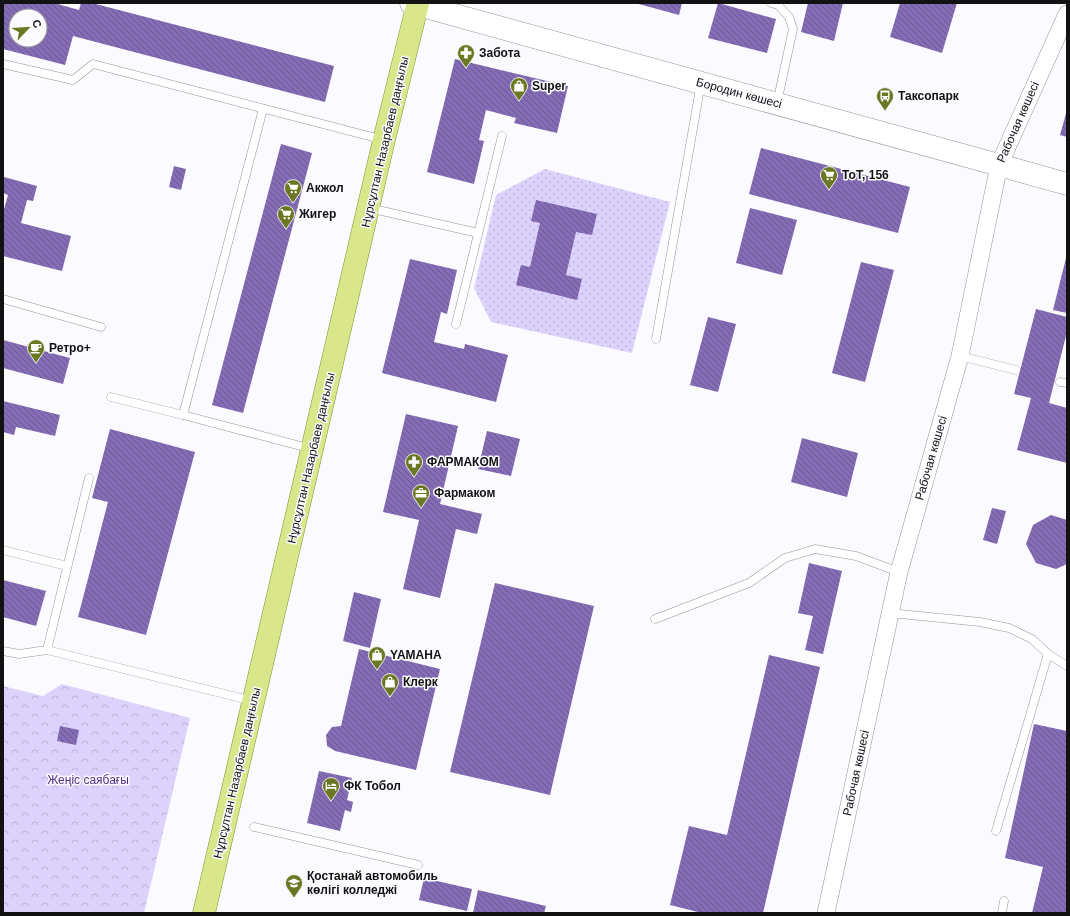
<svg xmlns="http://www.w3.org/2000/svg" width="1070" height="916" font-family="Helvetica,sans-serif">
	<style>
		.grass { fill: url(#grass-dots) }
		.park { fill: url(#park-crowns) }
		.building { fill: url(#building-back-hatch); fill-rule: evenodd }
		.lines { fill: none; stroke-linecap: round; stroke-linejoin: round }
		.lane-casing { stroke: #959497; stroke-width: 9 }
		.street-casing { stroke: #959497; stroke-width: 18 }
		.secondary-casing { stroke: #959497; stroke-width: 23 }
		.primary-casing { stroke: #82912d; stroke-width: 23 }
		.lane { stroke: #fff; stroke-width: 8 }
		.street { stroke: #fff; stroke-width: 17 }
		.secondary { stroke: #fff; stroke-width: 22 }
		.primary { stroke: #d9e689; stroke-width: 22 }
		.labels { text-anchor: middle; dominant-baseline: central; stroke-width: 3; stroke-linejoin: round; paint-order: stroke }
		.poi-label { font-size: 12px; font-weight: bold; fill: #121213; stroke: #fbfafe; text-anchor: start }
		.street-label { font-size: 12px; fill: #121213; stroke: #fbfafe }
		.park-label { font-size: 12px; fill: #55328a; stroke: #fbfafe }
	</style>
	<defs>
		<pattern id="grass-dots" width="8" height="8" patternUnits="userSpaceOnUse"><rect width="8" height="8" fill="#ddd2fc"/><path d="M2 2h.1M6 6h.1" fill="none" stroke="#bdb3d7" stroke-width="1.8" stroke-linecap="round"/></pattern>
		<pattern id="park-crowns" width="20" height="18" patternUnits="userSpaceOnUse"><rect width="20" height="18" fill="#ddd2fc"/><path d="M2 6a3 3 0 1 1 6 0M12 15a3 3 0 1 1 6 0" fill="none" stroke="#bdb3d7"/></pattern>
		<pattern id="building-back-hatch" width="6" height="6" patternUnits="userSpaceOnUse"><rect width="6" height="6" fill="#856db5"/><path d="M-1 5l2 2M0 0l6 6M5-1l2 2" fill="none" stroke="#6b5892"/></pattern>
	</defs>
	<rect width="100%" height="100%" fill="#fbfafe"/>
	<polygon class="grass" points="545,169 670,202 632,353 491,322 474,288 496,195"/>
	<polygon class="park" points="62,684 190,718 144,913 3,913 3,686 43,696"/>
	<g class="building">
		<path d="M3,3H54L79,10L81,3H92L334,66L325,102L73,36L65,65L3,49ZM16,16H40V40H16Z"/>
		<polygon points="635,3 682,3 679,15"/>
		<polygon points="718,3 776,19 767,53 708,38"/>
		<polygon points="808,3 843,3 834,41 801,32"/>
		<polygon points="900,3 957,3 942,53 890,37"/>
		<polygon points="455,59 568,86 557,133 514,123 516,118 486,110 479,140 484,141 474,184 427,172"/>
		<polygon points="1067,110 1067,137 1060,135"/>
		<polygon points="281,144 312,153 243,413 212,405"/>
		<polygon points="761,148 910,187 898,233 749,194"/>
		<polygon points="174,166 186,169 181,190 169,187"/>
		<polygon points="4,177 37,186 33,201 27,200 21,223 71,236 62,271 3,256 3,213 8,195 3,193"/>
		<polygon points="536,200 597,214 592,235 576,232 566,275 582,279 577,300 516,285 521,265 530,267 540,223 531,221"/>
		<polygon points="750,208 797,220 782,275 736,263"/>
		<polygon points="1066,258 1067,258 1067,313 1053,310"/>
		<polygon points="410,259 457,270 447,314 441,312 434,342 464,349 465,344 508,355 496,402 382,373"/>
		<polygon points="861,262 894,270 865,382 832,373"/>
		<polygon points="1036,309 1067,317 1067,332 1049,403 1067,408 1067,463 1017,450 1031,398 1014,394"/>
		<polygon points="708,317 736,324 718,392 690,385"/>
		<polygon points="3,340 70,358 63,384 3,368"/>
		<polygon points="3,401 60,415 55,436 16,427 14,435 3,432"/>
		<polygon points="406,414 458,426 440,504 482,514 477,534 456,529 440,598 403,589 419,520 383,512"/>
		<polygon points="110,429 195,452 146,635 78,617 108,502 92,498"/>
		<polygon points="487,431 520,439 511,476 478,469"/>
		<polygon points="802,438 858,453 847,497 791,482"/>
		<polygon points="992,508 1006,511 997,544 983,540"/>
		<polygon points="1051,515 1067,520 1067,564 1056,569 1036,563 1026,544 1033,525"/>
		<polygon points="809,563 842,571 823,654 805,650 813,616 798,613"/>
		<polygon points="3,580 46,591 36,626 3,617"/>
		<polygon points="495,583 594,606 550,795 450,772"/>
		<polygon points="354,592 381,599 370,648 343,641"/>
		<polygon points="359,649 440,669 416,770 335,751 327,746 326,735 332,727 341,726"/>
		<polygon points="769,655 820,667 763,913 702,913 670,905 689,826 727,835"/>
		<polygon points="1034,724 1067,731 1067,913 1032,913 1043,867 1005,858"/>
		<polygon points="60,726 79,730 76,745 57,741"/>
		<polygon points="319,771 352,778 347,800 353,802 351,812 345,810 340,831 307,823"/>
		<polygon points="424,878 472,889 467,911 419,900"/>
		<polygon points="478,890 546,906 544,913 473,913"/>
	</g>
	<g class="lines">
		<g class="lane-casing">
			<g id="lane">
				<polyline points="771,3 778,5 789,17 793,29 777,103"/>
				<polyline points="3,64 73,80 93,64 384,140"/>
				<polyline points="263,109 183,415 312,449"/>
				<polyline points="369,208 478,233"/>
				<polyline points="3,299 101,327"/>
				<polyline points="456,324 502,136"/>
				<polyline points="656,339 701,83"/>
				<polyline points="960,356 1016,370"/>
				<polyline points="1060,382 1067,383"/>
				<polyline points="111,397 183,415"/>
				<polyline points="3,550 67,566"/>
				<polyline points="890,613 980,622 1009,628 1032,639 1048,654 1067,666"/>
				<polyline points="655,619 749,583 785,558 815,549 856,556 899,572"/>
				<polyline points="47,650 89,478"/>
				<polyline points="3,651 19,654 47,650 253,701"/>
				<polyline points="254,827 418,865"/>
				<polyline points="996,831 1048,654"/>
				<polyline points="1002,913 1004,901"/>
			</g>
		</g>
		<g class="street-casing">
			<polyline id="street" points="826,913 899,572 960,356 999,165 1067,14"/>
		</g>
		<g class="secondary-casing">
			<polyline id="secondary" points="411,3 999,165 1067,184"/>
		</g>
		<g class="primary-casing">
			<polyline id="primary" points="204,913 384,140 418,3"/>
		</g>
		<use href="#lane" class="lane"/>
		<use href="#street" class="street"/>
		<use href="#secondary" class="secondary"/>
		<use href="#primary" class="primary"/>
	</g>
	<defs>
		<g id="pharmacy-pin" transform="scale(0.9)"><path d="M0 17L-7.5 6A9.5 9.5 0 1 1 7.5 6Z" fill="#6b7723" stroke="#fbfafe"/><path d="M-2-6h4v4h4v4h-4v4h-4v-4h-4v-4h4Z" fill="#fff"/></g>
		<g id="shop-pin" transform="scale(0.9)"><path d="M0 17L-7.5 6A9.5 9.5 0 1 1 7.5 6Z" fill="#6b7723" stroke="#fbfafe"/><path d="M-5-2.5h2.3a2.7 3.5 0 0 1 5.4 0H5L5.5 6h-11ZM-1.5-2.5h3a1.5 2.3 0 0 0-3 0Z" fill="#fff"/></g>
		<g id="bus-pin" transform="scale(0.9)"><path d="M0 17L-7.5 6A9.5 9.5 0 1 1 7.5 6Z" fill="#6b7723" stroke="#fbfafe"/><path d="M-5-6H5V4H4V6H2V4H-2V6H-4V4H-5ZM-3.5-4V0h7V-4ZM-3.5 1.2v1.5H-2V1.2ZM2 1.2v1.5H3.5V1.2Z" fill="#fff"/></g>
		<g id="supermarket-pin" transform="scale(0.9)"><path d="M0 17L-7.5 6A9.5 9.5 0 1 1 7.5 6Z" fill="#6b7723" stroke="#fbfafe"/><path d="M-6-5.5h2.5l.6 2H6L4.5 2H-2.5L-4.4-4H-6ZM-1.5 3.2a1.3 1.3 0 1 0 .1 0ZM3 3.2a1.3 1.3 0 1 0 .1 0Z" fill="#fff"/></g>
		<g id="cafe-pin" transform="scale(0.9)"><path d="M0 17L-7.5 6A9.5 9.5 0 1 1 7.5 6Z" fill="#6b7723" stroke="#fbfafe"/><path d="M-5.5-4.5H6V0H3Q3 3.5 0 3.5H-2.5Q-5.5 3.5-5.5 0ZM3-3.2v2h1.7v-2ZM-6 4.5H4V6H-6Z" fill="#fff"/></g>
		<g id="office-pin" transform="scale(0.9)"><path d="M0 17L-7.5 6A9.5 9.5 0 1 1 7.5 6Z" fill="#6b7723" stroke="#fbfafe"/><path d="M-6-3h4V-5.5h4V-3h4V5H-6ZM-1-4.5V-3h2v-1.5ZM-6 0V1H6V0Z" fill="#fff"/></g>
		<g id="hotel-pin" transform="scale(0.9)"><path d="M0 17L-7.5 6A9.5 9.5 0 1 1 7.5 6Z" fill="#6b7723" stroke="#fbfafe"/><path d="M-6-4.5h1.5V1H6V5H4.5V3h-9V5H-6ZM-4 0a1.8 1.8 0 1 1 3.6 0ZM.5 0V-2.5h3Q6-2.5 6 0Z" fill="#fff"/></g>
		<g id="university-pin" transform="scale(0.9)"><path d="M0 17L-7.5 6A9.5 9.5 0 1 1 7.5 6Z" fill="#6b7723" stroke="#fbfafe"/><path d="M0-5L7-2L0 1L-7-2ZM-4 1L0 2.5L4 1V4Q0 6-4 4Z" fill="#fff"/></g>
	</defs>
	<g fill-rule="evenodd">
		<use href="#pharmacy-pin" x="466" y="53"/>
		<use href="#shop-pin" x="519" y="86"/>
		<use href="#bus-pin" x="885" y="96"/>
		<use href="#supermarket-pin" x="829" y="175"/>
		<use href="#supermarket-pin" x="293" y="188"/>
		<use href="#supermarket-pin" x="286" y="214"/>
		<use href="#cafe-pin" x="36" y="348"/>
		<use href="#pharmacy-pin" x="414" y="462"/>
		<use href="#office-pin" x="421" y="493"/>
		<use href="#shop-pin" x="377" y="655"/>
		<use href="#shop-pin" x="390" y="682"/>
		<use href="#hotel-pin" x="331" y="786"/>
		<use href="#university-pin" x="294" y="883"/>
	</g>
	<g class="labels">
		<g class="poi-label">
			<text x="479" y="53">Забота</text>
			<text x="532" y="86">Super</text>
			<text x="898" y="96">Таксопарк</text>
			<text x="842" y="175">ТоТ, 156</text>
			<text x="306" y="188">Акжол</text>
			<text x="299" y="214">Жигер</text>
			<text x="49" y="348">Ретро+</text>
			<text x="427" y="462">ФАРМАКОМ</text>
			<text x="434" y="493">Фармаком</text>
			<text x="390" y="655">YAMAHA</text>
			<text x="403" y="682">Клерк</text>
			<text x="344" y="786">ФК Тобол</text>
			<text x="307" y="876">Қостанай автомобиль<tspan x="307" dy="14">көлігі колледжі</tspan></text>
		</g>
		<g class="street-label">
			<text transform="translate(739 93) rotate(15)">Бородин көшесі</text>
			<text transform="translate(1018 122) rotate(-66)">Рабочая көшесі</text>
			<text transform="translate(385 142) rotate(-77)">Нұрсұлтан Назарбаев даңғылы</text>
			<text transform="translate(311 458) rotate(-77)">Нұрсұлтан Назарбаев даңғылы</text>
			<text transform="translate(931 458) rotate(-74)">Рабочая көшесі</text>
			<text transform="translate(237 773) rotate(-77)">Нұрсұлтан Назарбаев даңғылы</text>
			<text transform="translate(856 773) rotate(-78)">Рабочая көшесі</text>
		</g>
		<g class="park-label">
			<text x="88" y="780">Жеңіс саябағы</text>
		</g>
	</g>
	<rect width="1070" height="916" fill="none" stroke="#121213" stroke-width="8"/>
	<g transform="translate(28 28) rotate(65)"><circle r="19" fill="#fbfafe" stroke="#9e9da0"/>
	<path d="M0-3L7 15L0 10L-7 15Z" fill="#6b7723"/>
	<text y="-6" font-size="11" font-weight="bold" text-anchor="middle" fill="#121213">С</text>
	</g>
</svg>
